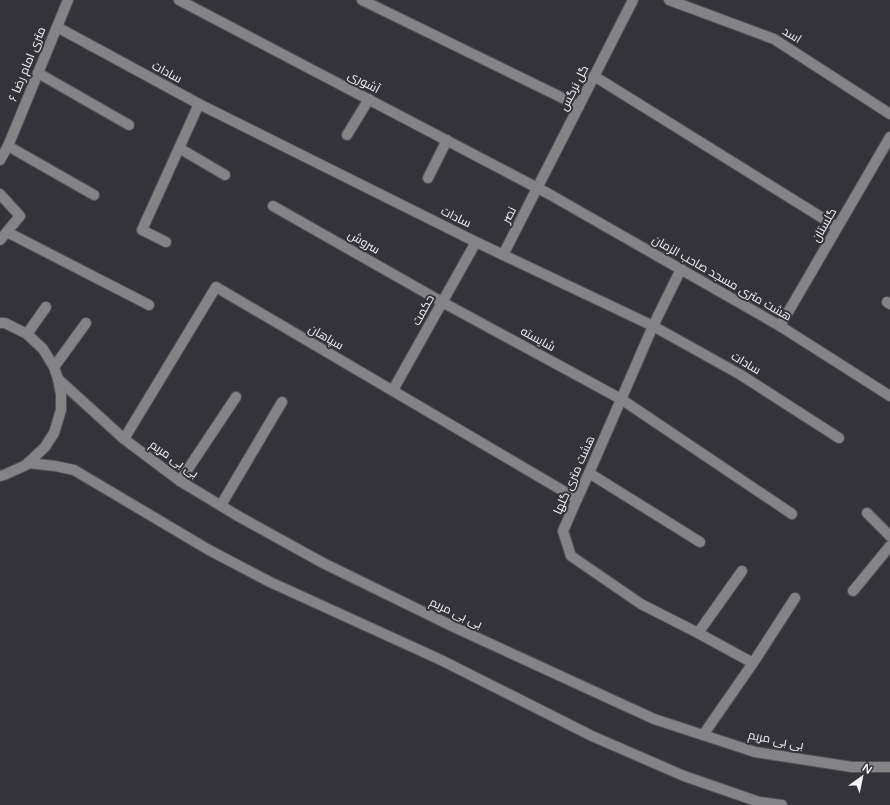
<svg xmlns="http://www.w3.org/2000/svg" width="890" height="805" font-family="'Varela Round',Cairo,sans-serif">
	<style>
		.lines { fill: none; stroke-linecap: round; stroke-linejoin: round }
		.minor-casing { stroke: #525257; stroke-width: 12 }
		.minor { stroke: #848487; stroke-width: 10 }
		.labels { text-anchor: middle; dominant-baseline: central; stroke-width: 4; stroke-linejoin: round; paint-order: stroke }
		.street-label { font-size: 12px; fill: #f3f4f7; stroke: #333339 }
	</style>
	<rect width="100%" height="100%" fill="#333339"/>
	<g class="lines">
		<g class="minor-casing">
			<g id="minor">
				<polyline points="179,0 549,194 780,326 890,396"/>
				<polyline points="362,0 579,106"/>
				<polyline points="669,0 774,39 890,114"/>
				<polyline points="57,27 199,104 476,242 653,326 741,375 839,438"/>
				<polyline points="38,73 129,125"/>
				<polyline points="594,76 837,227"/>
				<polyline points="347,135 369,99"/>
				<polyline points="8,146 94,195"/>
				<polyline points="179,148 225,175"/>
				<polyline points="0,160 8,146 68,0"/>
				<polyline points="428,178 447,140"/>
				<polyline points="0,194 20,216 0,240"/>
				<polyline points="273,206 442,302 621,399 792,514"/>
				<polyline points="7,232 149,305"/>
				<polyline points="166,242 142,230 199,104"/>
				<polyline points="503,255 633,0"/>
				<polyline points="681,269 653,326 589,473 577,499 563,531 571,556 641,604 698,633 753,663 795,598"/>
				<polyline points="887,302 890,304"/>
				<polyline points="0,323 5,323 27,334 43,349 54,367 58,379 61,394 61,410 54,433 45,447 26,465 4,475 0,476"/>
				<polyline points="780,326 890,137"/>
				<polyline points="27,334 46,307"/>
				<polyline points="54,367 86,323"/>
				<polyline points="58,379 124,439 180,481 238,516 323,563 456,628 654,719 755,752 852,767 890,767"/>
				<polyline points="393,390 476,242"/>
				<polyline points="124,439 216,287 577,499"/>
				<polyline points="28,463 55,466 74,470 209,550 270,582 441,660 592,736 684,776 759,802 782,805"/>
				<polyline points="589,473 700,542"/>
				<polyline points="180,481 236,397"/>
				<polyline points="221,505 282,402"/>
				<polyline points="867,513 890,536"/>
				<polyline points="853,591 890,546"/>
				<polyline points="698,633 742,571"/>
				<polyline points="703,735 753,663"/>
			</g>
		</g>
		<use href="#minor" class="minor"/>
	</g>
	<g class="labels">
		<g class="street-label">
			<text transform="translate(792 35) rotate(32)">اسد</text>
			<text transform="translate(27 64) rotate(-68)">۶ متری امام رضا</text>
			<text transform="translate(167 72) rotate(28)">سادات</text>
			<text transform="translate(364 82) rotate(28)">آشوری</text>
			<text transform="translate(574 88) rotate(-63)">گل نرگس</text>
			<text transform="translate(509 215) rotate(-63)">نصر</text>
			<text transform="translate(456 217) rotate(26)">سادات</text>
			<text transform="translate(824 225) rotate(-60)">گلستان</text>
			<text transform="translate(364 242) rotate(30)">سروش</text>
			<text transform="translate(722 278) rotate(30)">هشت متری مسجد صاحب الزمان</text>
			<text transform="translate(423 310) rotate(-61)">حکمت</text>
			<text transform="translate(326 337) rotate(30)">سپاهان</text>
			<text transform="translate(538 339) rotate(29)">شایسته</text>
			<text transform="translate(746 363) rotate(31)">سادات</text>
			<text transform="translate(174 459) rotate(35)">بی بی مریم</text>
			<text transform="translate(574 475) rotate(-66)">هشت متری گلها</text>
			<text transform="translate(456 613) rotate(25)">بی بی مریم</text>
			<text transform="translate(776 740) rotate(11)">بی بی مریم</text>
		</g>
	</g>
	<g transform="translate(862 777) rotate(33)" stroke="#333339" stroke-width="3" paint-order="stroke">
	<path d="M0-3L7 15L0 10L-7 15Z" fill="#f3f4f7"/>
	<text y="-6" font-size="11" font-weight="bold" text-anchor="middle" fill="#f3f4f7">N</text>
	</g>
</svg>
